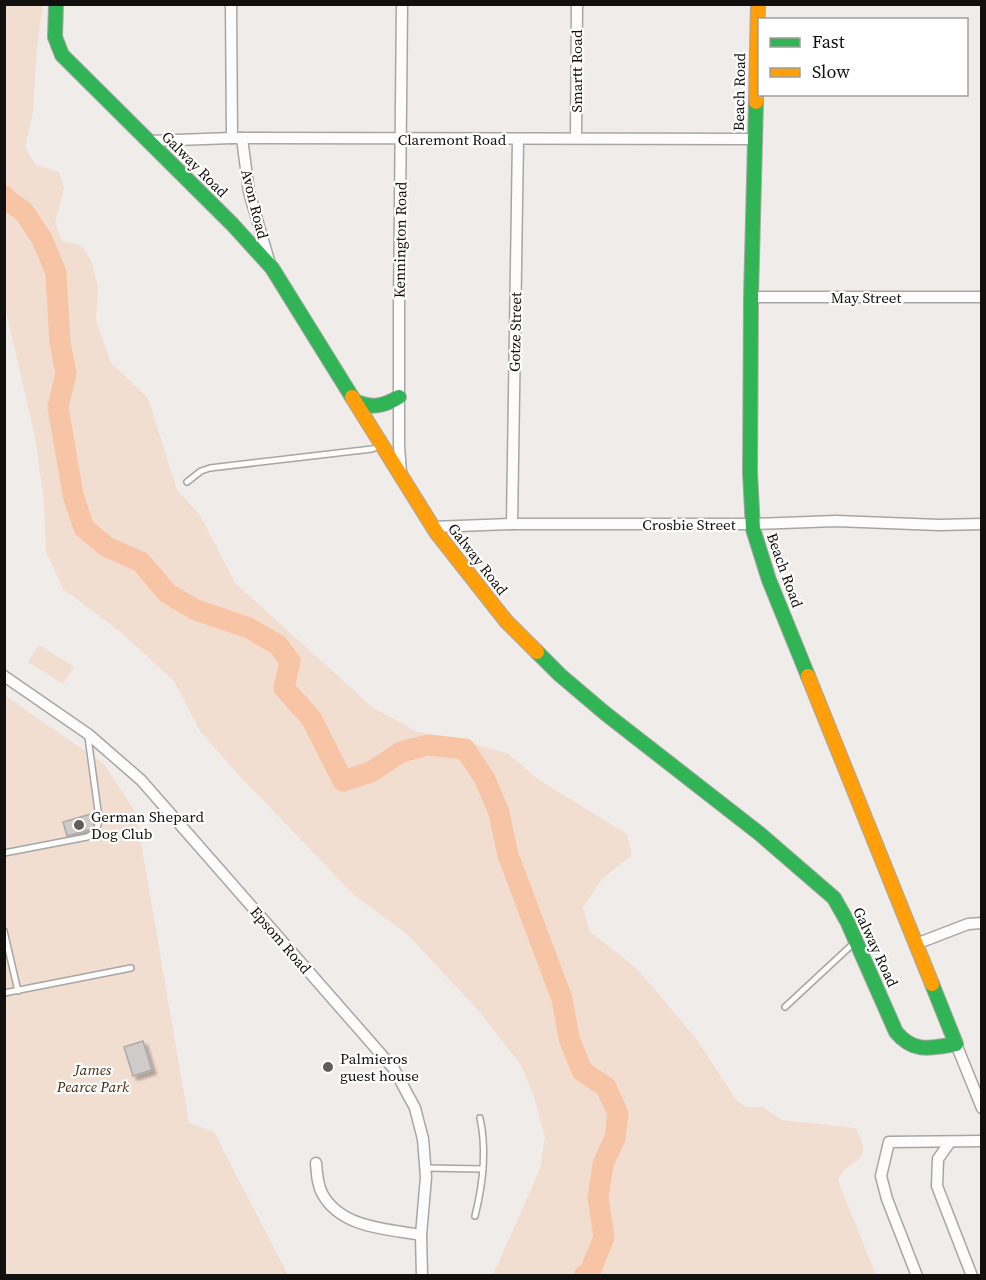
<svg xmlns="http://www.w3.org/2000/svg" width="986" height="1280" font-family="'Source Serif 4',serif">
	<style>
		.green { fill: #f2ddd1 }
		.lines { fill: none; stroke-linecap: round; stroke-linejoin: round }
		.river { stroke: #f7c5a5; stroke-width: 21 }
		.building { fill: #cecbca; stroke: #adaaa8; stroke-width: 1.5; filter: url(#shadow) }
		.lane-casing { stroke: #a8a6a4; stroke-width: 8 }
		.street-casing { stroke: #a8a6a4; stroke-width: 13 }
		.fast-casing { stroke: #a8a6a4; stroke-width: 16 }
		.slow-casing { stroke: #a8a6a4; stroke-width: 16 }
		.lane { stroke: #fdfcfc; stroke-width: 5 }
		.street { stroke: #fdfcfc; stroke-width: 10 }
		.fast { stroke: #30b455; stroke-width: 14 }
		.slow { stroke: #ff9f0a; stroke-width: 14 }
		.poi-dot { fill: #605d5b; stroke: #fff; stroke-width: 2 }
		.labels { text-anchor: middle; dominant-baseline: central; stroke-width: 4.5; stroke-linejoin: round; paint-order: stroke }
		.street-label { font-size: 15px; fill: #12100e; stroke: #fff }
		.poi-label { font-size: 15px; fill: #12100e; stroke: #fff; text-anchor: start }
		.park-label { font-size: 15px; font-style: italic; fill: #47250d; stroke: #fff }
	</style>
	<defs>
		<filter id="shadow"><feDropShadow dx="4" dy="4" stdDeviation="1.5" flood-color="#0004"/></filter>
	</defs>
	<rect width="100%" height="100%" fill="#f0ecea"/>
	<g class="green">
		<path d="M4,5H43L37,48L33,112L25,147L36,165L59,172L64,188L55,223L62,241L82,246L92,263L98,287L96,321L111,363L148,398L177,490L200,515L235,583L372,707L417,732L456,739L507,753L539,780L627,834L632,855L602,879L583,907L590,932L634,966L658,993L697,1040L737,1101L746,1107H763L782,1120L855,1128C878,1166 846,1157 838,1181L876,1275H493L540,1169L545,1137L534,1097L521,1065L478,1010L407,934L354,895L236,772L200,731L174,681L122,633L63,589L46,551L44,501L35,437L5,307Z"/>
		<polygon points="39,645 74,667 63,684 28,662"/>
		<polygon points="4,695 104,764 136,813 189,1123 214,1132 288,1275 5,1275"/>
	</g>
	<g class="lines">
		<polyline class="river" points="4,196 9,201 24,212 42,239 56,273 60,343 66,373 58,407 73,495 84,528 107,547 141,562 167,593 196,610 249,628 278,645 290,661 284,688 311,718 343,781 371,772 401,752 428,745 465,749 485,779 499,813 508,855 562,999 569,1038 582,1071 606,1087 618,1114 615,1138 603,1164 598,1198 604,1237 590,1272 584,1276"/>
	</g>
	<g class="building">
		<polygon points="91,814 95,828 67,836 63,822"/>
		<polygon points="143,1041 152,1070 133,1076 124,1047"/>
	</g>
	<g class="lines">
		<g class="lane-casing">
			<g id="lane">
				<polyline points="187,482 201,471 210,468 372,449 381,446"/>
				<path d="M4,853L87,837C96,832 98,829 99,818L88,737"/>
				<polyline points="4,931 18,991"/>
				<polyline points="4,993 131,968"/>
				<polyline points="785,1007 855,942"/>
				<polyline points="425,1168 483,1169"/>
				<path d="M475,1216C483,1184 487,1150 480,1118"/>
			</g>
		</g>
		<g class="street-casing">
			<g id="street">
				<polyline points="231,4 232,138"/>
				<polyline points="242,138 249,192 270,264"/>
				<polyline points="576,138 577,4"/>
				<polyline points="149,141 232,138 755,139"/>
				<polyline points="751,297 982,297"/>
				<polyline points="401,472 399,446 399,306 402,4"/>
				<polyline points="512,524 518,139"/>
				<polyline points="433,527 512,524 752,524 836,521 939,525 982,524"/>
				<polyline points="4,676 88,734 141,780 394,1069 415,1108 423,1139 426,1177 421,1235 422,1276"/>
				<polyline points="916,944 968,924 982,923"/>
				<polyline points="956,1044 982,1108"/>
				<polyline points="950,1142 938,1159 937,1186 972,1276"/>
				<path d="M316,1163C317,1173 317,1185 323,1195C342,1228 387,1229 421,1235"/>
				<polyline points="917,1276 887,1199 881,1176 889,1142 982,1141"/>
			</g>
		</g>
		<g class="fast-casing">
			<g id="fast">
				<polyline points="56,4 55,37 62,55 233,225 272,268 352,397"/>
				<polyline points="756,102 751,297 750,473 753,529 769,580 808,676"/>
				<path d="M355,401C371,409 384,406 399,397"/>
				<path d="M537,652L560,675L606,714L760,834L834,898L847,921L896,1032C914,1054 932,1048 956,1044L932,984"/>
			</g>
		</g>
		<g class="slow-casing">
			<g id="slow">
				<polyline points="756,102 758,4"/>
				<polyline points="352,397 436,532 506,621 537,652"/>
				<polyline points="808,676 932,984"/>
			</g>
		</g>
		<use href="#lane" class="lane"/>
		<use href="#street" class="street"/>
		<use href="#fast" class="fast"/>
		<use href="#slow" class="slow"/>
	</g>
	<g class="poi-dot">
		<circle cx="79" cy="825" r="6"/>
		<circle cx="328" cy="1067" r="6"/>
	</g>
	<g class="labels">
		<g class="street-label">
			<text transform="translate(576 71) rotate(-90)">Smartt Road</text>
			<text transform="translate(739 92) rotate(-89)">Beach Road</text>
			<text x="452" y="139">Claremont Road</text>
			<text transform="translate(195 164) rotate(45)">Galway Road</text>
			<text transform="translate(255 204) rotate(76)">Avon Road</text>
			<text transform="translate(400 240) rotate(-89)">Kennington Road</text>
			<text x="866" y="297">May Street</text>
			<text transform="translate(515 332) rotate(-89)">Gotze Street</text>
			<text x="689" y="524">Crosbie Street</text>
			<text transform="translate(478 559) rotate(52)">Galway Road</text>
			<text transform="translate(785 570) rotate(70)">Beach Road</text>
			<text transform="translate(281 940) rotate(49)">Epsom Road</text>
			<text transform="translate(876 947) rotate(65)">Galway Road</text>
		</g>
		<g class="poi-label">
			<text x="91" y="816">German Shepard<tspan x="91" dy="17">Dog Club</tspan></text>
			<text x="340" y="1058">Palmieros<tspan x="340" dy="17">guest house</tspan></text>
		</g>
		<g class="park-label">
			<text x="93" y="1069">James<tspan x="93" dy="17">Pearce Park</tspan></text>
		</g>
	</g>
	<rect width="986" height="1280" fill="none" stroke="#12100e" stroke-width="12"/>
	<rect x="758" y="18" width="210" height="78" fill="#ffffff" stroke="#a09f9f" stroke-width="1.5"/>
	<rect x="770" y="38" width="30" height="9" fill="#30b455" stroke="#a09f9f" stroke-width="1.5"/>
	<text x="812" y="48" font-size="18" fill="#12100e">Fast</text>
	<rect x="770" y="68" width="30" height="9" fill="#ff9f0a" stroke="#a09f9f" stroke-width="1.5"/>
	<text x="812" y="78" font-size="18" fill="#12100e">Slow</text>
</svg>
